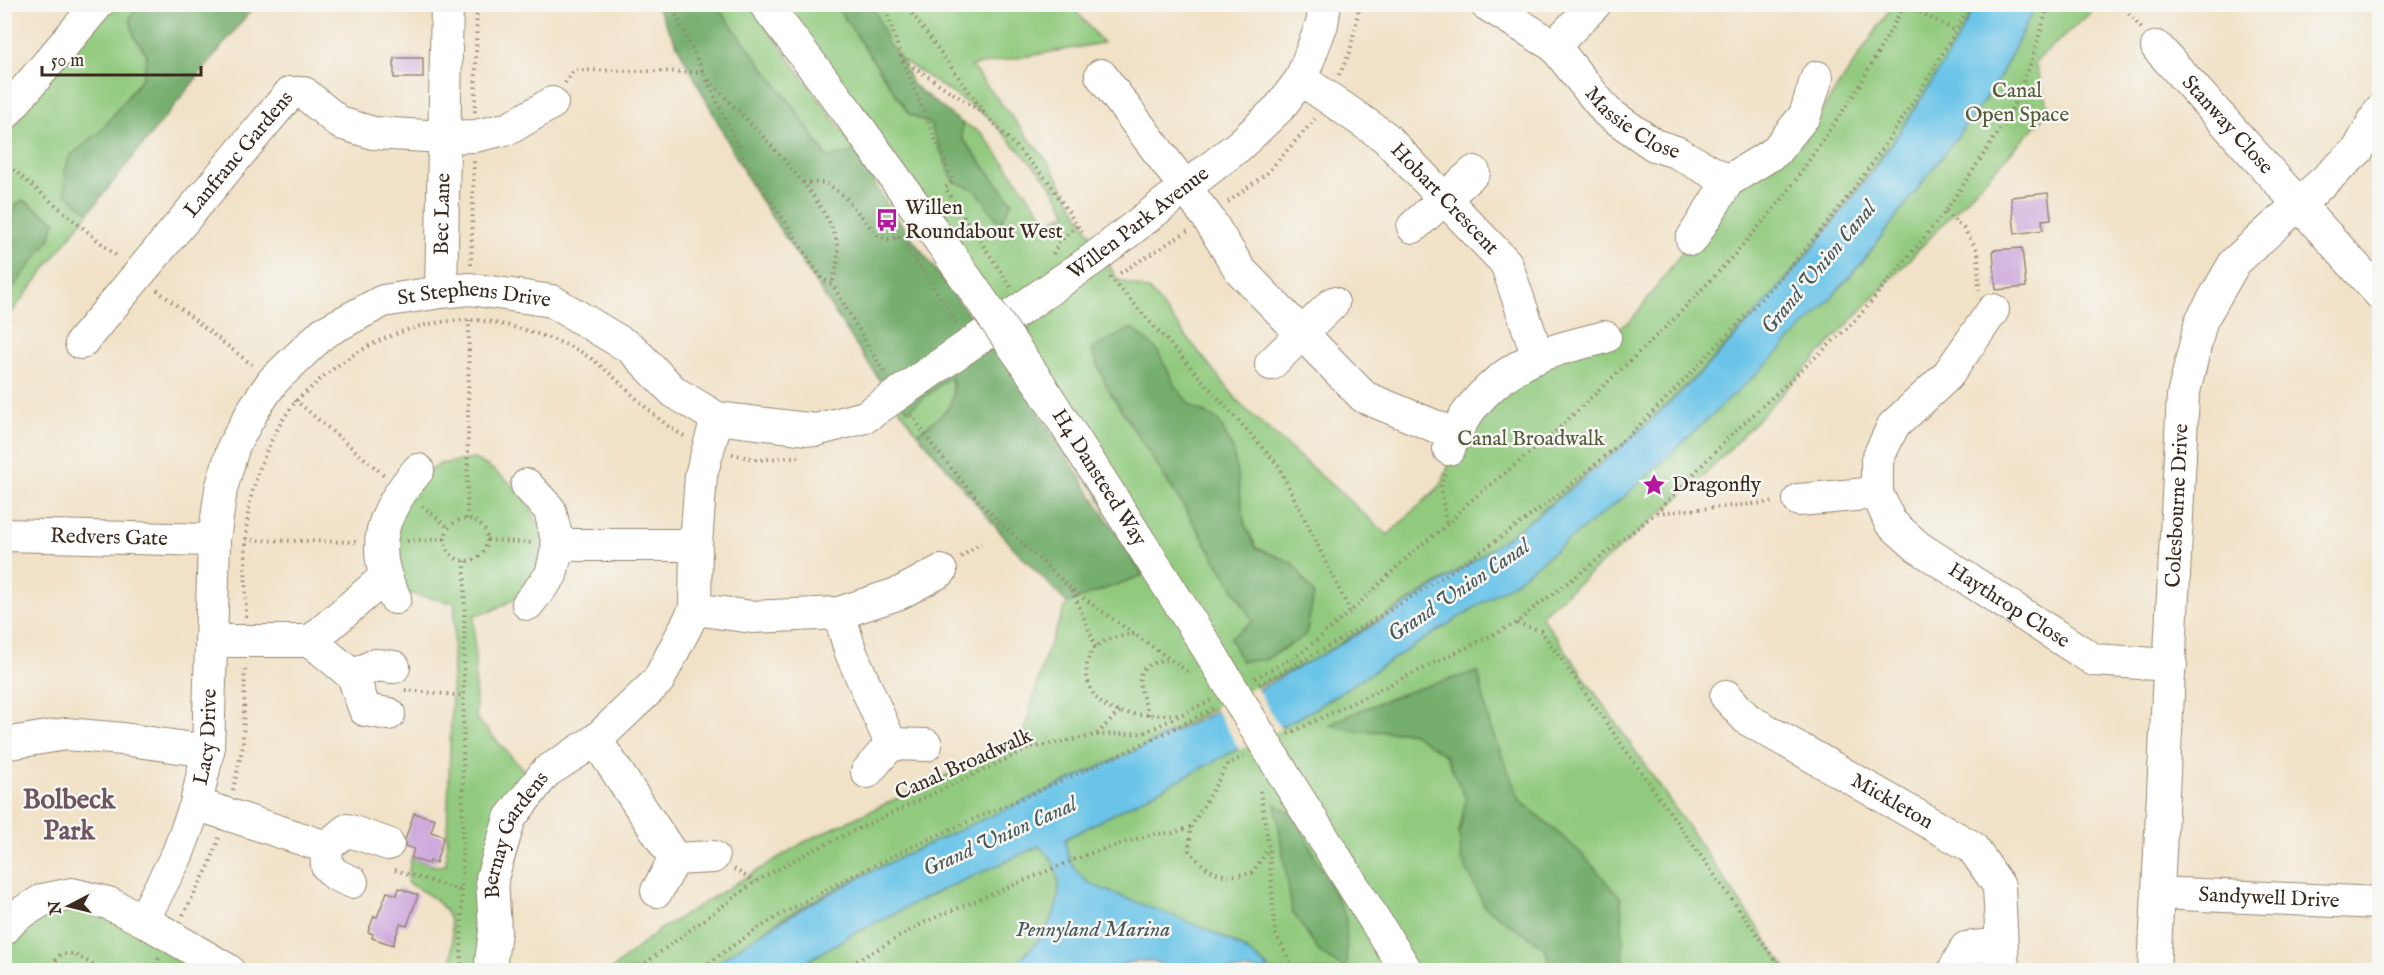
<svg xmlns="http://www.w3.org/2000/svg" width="2384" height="975" font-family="'IM FELL English',serif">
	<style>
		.green { fill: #91ca7e; stroke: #667a4e; stroke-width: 1.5; fill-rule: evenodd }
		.forest { fill: #74ae6d; stroke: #586c46; stroke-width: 1.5 }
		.water { fill: #6ac4e8; stroke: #527783; stroke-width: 1.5 }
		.pier { fill: #f1e2c7 }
		.building { fill: #cea9dc }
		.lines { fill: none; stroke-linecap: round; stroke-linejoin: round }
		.minor-casing { stroke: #968672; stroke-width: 34 }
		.path { stroke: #968672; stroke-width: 4; stroke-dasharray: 1.5 4.5; stroke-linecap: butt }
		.minor { stroke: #fff; stroke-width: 32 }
		.minor-bridge-casing { stroke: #968672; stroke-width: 34; stroke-linecap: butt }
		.minor-bridge { stroke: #fff; stroke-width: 32 }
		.labels { text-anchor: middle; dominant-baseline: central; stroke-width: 5; stroke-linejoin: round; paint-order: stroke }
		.park-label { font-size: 21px; fill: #555a3b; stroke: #f6f6f2 }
		.street-label { font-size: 21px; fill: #3b2a1e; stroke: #f6f6f2 }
		.poi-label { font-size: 21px; fill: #3b2a1e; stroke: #f6f6f2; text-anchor: start }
		.water-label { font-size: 22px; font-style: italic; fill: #49585b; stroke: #f6f6f2 }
		.district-label { font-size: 27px; font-weight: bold; fill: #6e5660; stroke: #f6f6f2 }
	</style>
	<rect width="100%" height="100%" fill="#f6f6f2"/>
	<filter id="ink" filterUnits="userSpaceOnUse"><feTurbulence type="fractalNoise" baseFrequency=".0167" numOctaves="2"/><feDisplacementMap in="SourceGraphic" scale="12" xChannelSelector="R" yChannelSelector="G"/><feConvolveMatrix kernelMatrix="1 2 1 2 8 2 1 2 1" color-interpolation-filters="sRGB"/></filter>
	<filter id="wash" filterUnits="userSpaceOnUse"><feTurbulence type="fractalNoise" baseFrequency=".008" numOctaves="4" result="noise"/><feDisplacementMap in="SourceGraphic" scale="24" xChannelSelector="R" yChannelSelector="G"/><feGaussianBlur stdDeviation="1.35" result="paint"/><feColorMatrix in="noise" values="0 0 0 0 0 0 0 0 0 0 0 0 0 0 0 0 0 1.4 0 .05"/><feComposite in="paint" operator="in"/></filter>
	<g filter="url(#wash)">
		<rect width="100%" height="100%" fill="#f1e2c7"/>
		<g class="green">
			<path d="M98,5H138L130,18L134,36L147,55L143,77L100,132L69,157L66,194L89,212L5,321V298L50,239L55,221L23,200C12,209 12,226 5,239V115Z"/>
			<polygon points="716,5 750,5 857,151 828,158 795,109"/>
			<path d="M765,5H836L909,114L930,124L953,181L1012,202L962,138V123L982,133L1048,222L1068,213L1049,182L987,116L902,60L888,44L873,5H922L928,11L924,5H1071L1103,43L971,66L1048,162L1117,279L1150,291L1242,406L1388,535L1441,485L1471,407L1631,321L1692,239L1728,181L1817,118L1893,5H1976L1951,53L1898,134L1815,244L1768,301L1698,374L1640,430L1523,526L1469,564L1315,659L1237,696L1145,746L878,868L828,893L783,918L707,970H611L659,930L806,841L966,766L1023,735L1046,653L1067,603L1143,575L1009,339L1055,312L1048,290L997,323ZM1091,349L1157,350L1177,389L1191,406L1218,420L1233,450L1245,525L1257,548L1293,563L1240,661L1253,621L1184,507L1108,389Z"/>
			<path d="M2036,5H2099L2035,62L2050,111L1703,477L1541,615L1787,970H1624L1621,898L1580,852L1520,800L1490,727L1478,672C1427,684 1377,701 1330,725L1356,731L1411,732L1446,756L1466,799L1459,833L1485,907L1545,948L1552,970H1270C1236,934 1180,920 1134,903C1116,896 1090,888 1077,873C1068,862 1066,853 1065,839L1309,712L1512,584L1626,495L1824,306L1863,261L1994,88Z"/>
			<path d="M950,376C960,410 941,415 917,433L890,396Z"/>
			<path d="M474,459L489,467L516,488L527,501L544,535L537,572L523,590L511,601L491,611L474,615L476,718L528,775L480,969L452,970C453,919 456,907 407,883L411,858L436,866L446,865L455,603L402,592L392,578V518L418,479L440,464Z"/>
			<path d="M1039,846C1044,852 1051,857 1054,864C1072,905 1038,946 1008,970H793L849,936L929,896Z"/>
			<polygon points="72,894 228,970 5,970 5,929"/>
		</g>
		<g class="forest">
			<polygon points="138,5 255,5 89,212 66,194 65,172 69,157 100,132 143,77 147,55 134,36 130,18"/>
			<path d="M656,5H716L795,109L827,158L857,151L888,206L1021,385L1143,575L1067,603L1012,546L917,433C940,416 960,409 951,376L908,411L898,395L890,396L752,187Z"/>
			<polygon points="836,5 873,5 888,44 902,60 912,84 962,123 962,138 1012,202 1000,224 977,191 953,181 930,124 909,114"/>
			<polygon points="23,200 55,221 50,239 5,298 5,239 11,228 16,205"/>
			<polygon points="1132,328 1157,350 1177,389 1191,406 1218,420 1233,450 1245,525 1256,548 1293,563 1314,594 1306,635 1265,660 1241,661 1230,638 1253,621 1184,507 1108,389 1091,349"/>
			<path d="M1478,672L1490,727L1520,800L1580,852L1621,898L1624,970H1552L1545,948L1485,907L1461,858L1459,833L1466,799L1446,756L1411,732L1356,731L1329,725C1376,702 1426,684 1478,672Z"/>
			<polygon points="1275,804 1294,815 1346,917 1347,970 1320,953 1292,911"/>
		</g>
		<path class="water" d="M1976,5H2036L1994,88L1863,261L1824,306L1770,361L1626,495L1512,584L1309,712L1065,839C1067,859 1073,870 1089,883C1142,908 1231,929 1270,970H1168C1155,953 1124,963 1108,970H1008C1038,946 1072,905 1054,864C1051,857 1044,852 1039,846L929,896L849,936L793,970H707C840,873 995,817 1143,747C1274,685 1407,612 1524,525C1703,394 1872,201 1976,5Z"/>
		<polygon class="pier" points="1255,686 1281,729 1240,750 1214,707"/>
		<g id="blocks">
			<g class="building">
				<rect x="394" y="58" width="29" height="20"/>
				<polygon points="2048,193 2051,219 2042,220 2043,230 2015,234 2011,197"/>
				<polygon points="2022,248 2026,287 1996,290 1993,250"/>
				<polygon points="414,813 435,819 431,832 444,836 436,863 430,861 429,864 411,858 414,849 405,846 405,840"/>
				<polygon points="399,888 418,895 407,926 400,924 393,945 372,938 373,934 368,932 374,916 377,917 387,892 397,895"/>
			</g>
		</g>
	</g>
	<g filter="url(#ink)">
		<use href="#blocks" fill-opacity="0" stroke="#968672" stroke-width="1.5"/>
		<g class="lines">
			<g class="minor-casing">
				<g id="minor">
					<polyline points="765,4 847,111 941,242"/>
					<path id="s1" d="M1486,4L1554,46L1607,112L1654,145L1676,152L1728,181"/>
					<polyline points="1554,46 1595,4"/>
					<path id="s2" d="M2157,47L2380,294"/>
					<polyline points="1101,75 1208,218 1240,270 1364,397 1454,434"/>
					<path id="s3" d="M1301,79L1385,137L1506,263L1538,357"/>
					<polyline points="4,115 98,4"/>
					<polyline points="1413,227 1474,172"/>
					<polyline points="1692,239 1728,181 1775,152 1805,115 1817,77"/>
					<path id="s4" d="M441,292L447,4"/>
					<path id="s5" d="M1993,310L1947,376L1893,426L1877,460V493L1890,522L1918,547L2094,660L2171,665"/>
					<path id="s6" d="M81,343L290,93H304L340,123L373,133L445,137L475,136L510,128L552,103"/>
					<polyline points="1271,364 1333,303"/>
					<path id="s7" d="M1039,383L1210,652"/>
					<path d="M1449,449C1463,408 1497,375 1537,357C1558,348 1583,343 1605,337"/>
					<polyline points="527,485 550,510 558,545 551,575 528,604"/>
					<polyline points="1799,500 1877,493"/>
					<path id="s8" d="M4,535L214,540"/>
					<polyline points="558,545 696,545"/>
					<path d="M395,598C368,547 382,512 418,470"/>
					<polyline points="695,609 752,617 839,613 900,593 941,571"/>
					<polyline points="839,613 851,653 891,744"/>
					<polyline points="211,641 311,641 384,578"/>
					<polyline points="311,641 353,676 365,710 389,714"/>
					<polyline points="353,676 375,665 394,667"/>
					<path id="s9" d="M1726,696L1747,719L1972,847L1999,886L2003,970"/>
					<polyline points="596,740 675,859"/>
					<polyline points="4,744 66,734 123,739 208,751"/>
					<polyline points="867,772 891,744 926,745"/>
					<polyline points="1287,780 1406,970"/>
					<polyline points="196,804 326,847"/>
					<polyline points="352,882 336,875 327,866 326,847 347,830 388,844"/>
					<polyline points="657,891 675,859 713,857"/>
					<path id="s10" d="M2158,893L2380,903"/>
					<path id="s11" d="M143,920L178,853L196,804L208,751L214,540L221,489L234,445L255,407L273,381L323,333L383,301L441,292L470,289L552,301L632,349L674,392L717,418L816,430L865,417L1093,259L1240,145L1280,107L1301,79L1322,24L1325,4"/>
					<polyline points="4,929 16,916 43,900 72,894 108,903 143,920 228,970"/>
					<path id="s12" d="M491,961L495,932L492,878L510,818L546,772L596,740L658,681L695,609L696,545L701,475L717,418"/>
					<polyline points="1954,970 1966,948 2001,944"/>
					<path id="s13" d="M2154,970L2183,396L2201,321L2235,262L2358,150L2380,110"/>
				</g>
			</g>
			<g class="path">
				<polyline points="671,4 744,159 822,279 832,284 884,373"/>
				<polyline points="884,4 902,60 953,181 945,188 1011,287"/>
				<polyline points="905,4 987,116 1049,182 1084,236"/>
				<polyline points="1904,4 1956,31"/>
				<polyline points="2121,4 2142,29"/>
				<polyline points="4,14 15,4"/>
				<polyline points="903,60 984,114"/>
				<polyline points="1339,75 1350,52 1360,4"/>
				<path d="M709,80C743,117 828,197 837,243C840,257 836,270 832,284"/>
				<polyline points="565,83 574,70 704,72"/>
				<polyline points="475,112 477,4"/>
				<polyline points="4,162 119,258"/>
				<polyline points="803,182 826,183 844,196 878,236 888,239 899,237 885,216"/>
				<polyline points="1228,202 1267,173 1315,119"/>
				<polyline points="1945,212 1964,229 1978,251 1979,290"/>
				<polyline points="899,237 936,290 956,324"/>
				<polyline points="1053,254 1059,242 1077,226"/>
				<polyline points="471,265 474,161"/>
				<polyline points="1120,273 1188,231"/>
				<polyline points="1110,277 1278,465 1350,611"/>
				<polyline points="157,290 252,365"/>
				<polyline points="295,400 384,475"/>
				<polyline points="911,415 937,451 984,507 1072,590 1191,674"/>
				<polyline points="732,454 759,460 802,456"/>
				<polyline points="1445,474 1441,485 1446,525"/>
				<polyline points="422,506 449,528"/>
				<polyline points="1657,513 1775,502"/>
				<polyline points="467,519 469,320"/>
				<circle cx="466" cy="540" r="21"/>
				<polyline points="246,540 357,542"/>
				<polyline points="487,540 533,543"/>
				<polyline points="407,541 445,539"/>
				<polyline points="961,557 981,543"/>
				<polyline points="1072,590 1096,647"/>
				<path d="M246,617C246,576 242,526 254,486C262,457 277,425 296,401C302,395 310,389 316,383C359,345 410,321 468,320C498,320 541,334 569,346C614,366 642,414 686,437"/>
				<polyline points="1517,623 1541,631 1782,970"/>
				<path d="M1134,634C1121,636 1105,638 1095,648C1080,663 1087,691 1101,703C1118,718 1159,715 1180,714"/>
				<polyline points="1255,678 1300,654 1350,612 1415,550 1446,526 1468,503 1553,434 1675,318 1736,253 1784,197 1859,87 1905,4"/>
				<path d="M1259,684C1379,621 1500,546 1603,458C1641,426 1676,389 1710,353C1760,301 1809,248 1852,191C1896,132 1935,69 1971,4"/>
				<polyline points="405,690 465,696"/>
				<path d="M1149,715C1140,686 1126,665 1169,660"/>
				<polyline points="1097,734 1120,711"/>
				<polyline points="1288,734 1517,623 1531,610 1573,579 1656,513 1731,435 1856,320 1945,212 2008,118 2031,63 2047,10 2075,4"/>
				<path d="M1244,756L1228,764L1191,827L1189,850C1208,874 1221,879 1252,873L1269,848"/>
				<polyline points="233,790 243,745 245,667"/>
				<polyline points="1260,791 1269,848 1275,933 1295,970"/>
				<polyline points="734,869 755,882"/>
				<polyline points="395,870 462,891"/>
				<polyline points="183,915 210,864 219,838"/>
				<polyline points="4,964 47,970"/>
				<polyline points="48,970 61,954 73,954 104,970"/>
				<polyline points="152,970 159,958"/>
				<polyline points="461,970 465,561"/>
				<polyline points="636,970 755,882 807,853 1030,748 1096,735 1144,733 1211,700"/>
				<path d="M699,970C729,948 760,926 793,908C929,830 1078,781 1216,707"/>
				<polyline points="841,970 927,921 1088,854 1153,834 1173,833 1191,827"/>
			</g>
			<use href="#minor" class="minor"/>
			<g class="minor-bridge-casing">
				<g id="minor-bridge">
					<polyline points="941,242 1039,383"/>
					<polyline points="1210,652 1287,780"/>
				</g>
			</g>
			<use href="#minor-bridge" class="minor-bridge"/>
		</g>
	</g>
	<defs>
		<g id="bus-bare" transform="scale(1.8)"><path d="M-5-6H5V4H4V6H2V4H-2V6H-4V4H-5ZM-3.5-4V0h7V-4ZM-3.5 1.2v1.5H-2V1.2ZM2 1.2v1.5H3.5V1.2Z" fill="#b5179e" stroke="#f6f6f2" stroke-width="2.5" paint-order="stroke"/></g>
		<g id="sight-bare" transform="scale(1.8)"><path d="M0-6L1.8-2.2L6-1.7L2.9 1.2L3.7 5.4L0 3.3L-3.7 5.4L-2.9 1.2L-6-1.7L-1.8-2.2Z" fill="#b5179e" stroke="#f6f6f2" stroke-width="2.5" paint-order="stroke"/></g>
	</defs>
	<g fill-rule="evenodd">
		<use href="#bus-bare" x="887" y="220"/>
		<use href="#sight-bare" x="1654" y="485"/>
	</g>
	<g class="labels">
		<g class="park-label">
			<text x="2017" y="91">Canal<tspan x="2017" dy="24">Open Space</tspan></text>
			<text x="1531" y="439">Canal Broadwalk</text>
		</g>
		<g class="street-label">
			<text stroke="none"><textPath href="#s1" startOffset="192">Massie Close</textPath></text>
			<text stroke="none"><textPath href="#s2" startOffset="105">Stanway Close</textPath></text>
			<text stroke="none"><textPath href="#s6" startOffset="246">Lanfranc Gardens</textPath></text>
			<text stroke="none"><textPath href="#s3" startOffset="188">Hobart Crescent</textPath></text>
			<text stroke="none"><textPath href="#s4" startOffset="78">Bec Lane</textPath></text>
			<text stroke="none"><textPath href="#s11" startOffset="1563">Willen Park Avenue</textPath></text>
			<text stroke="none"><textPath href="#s11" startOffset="795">St Stephens Drive</textPath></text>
			<text stroke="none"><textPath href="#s7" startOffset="112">H4 Dansteed Way</textPath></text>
			<text stroke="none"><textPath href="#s13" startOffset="465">Colesbourne Drive</textPath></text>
			<text stroke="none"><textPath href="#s8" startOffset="105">Redvers Gate</textPath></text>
			<text stroke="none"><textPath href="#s5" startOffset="402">Haythrop Close</textPath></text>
			<text stroke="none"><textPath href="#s11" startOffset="196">Lacy Drive</textPath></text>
			<text transform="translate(964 765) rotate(-24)">Canal Broadwalk</text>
			<text stroke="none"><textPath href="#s9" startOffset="198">Mickleton</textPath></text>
			<text stroke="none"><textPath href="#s12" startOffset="132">Bernay Gardens</textPath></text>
			<text stroke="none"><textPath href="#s10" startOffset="111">Sandywell Drive</textPath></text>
		</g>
		<g class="poi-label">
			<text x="905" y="208">Willen<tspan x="905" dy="24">Roundabout West</tspan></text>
			<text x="1672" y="485">Dragonfly</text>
		</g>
		<g class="water-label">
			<text transform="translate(1819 268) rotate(-50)">Grand Union Canal</text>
			<text transform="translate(1459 591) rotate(-34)">Grand Union Canal</text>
			<text transform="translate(1000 837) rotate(-24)">Grand Union Canal</text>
			<text x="1093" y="930">Pennyland Marina</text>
		</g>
		<g class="district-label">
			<text x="69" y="801">Bolbeck<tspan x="69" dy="31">Park</tspan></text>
		</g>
	</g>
	<rect width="2384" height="975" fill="none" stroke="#f6f6f2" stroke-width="24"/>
	<g transform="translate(69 906) rotate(263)" stroke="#f6f6f2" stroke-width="4.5" paint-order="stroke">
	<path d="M0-4.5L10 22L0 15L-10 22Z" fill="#3b2a1e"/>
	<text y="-9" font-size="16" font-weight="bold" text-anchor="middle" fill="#3b2a1e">N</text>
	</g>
	<path d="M42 66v9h159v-9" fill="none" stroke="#3b2a1e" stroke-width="3"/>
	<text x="51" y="66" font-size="18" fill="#3b2a1e" stroke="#f6f6f2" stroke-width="4.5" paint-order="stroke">50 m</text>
</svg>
